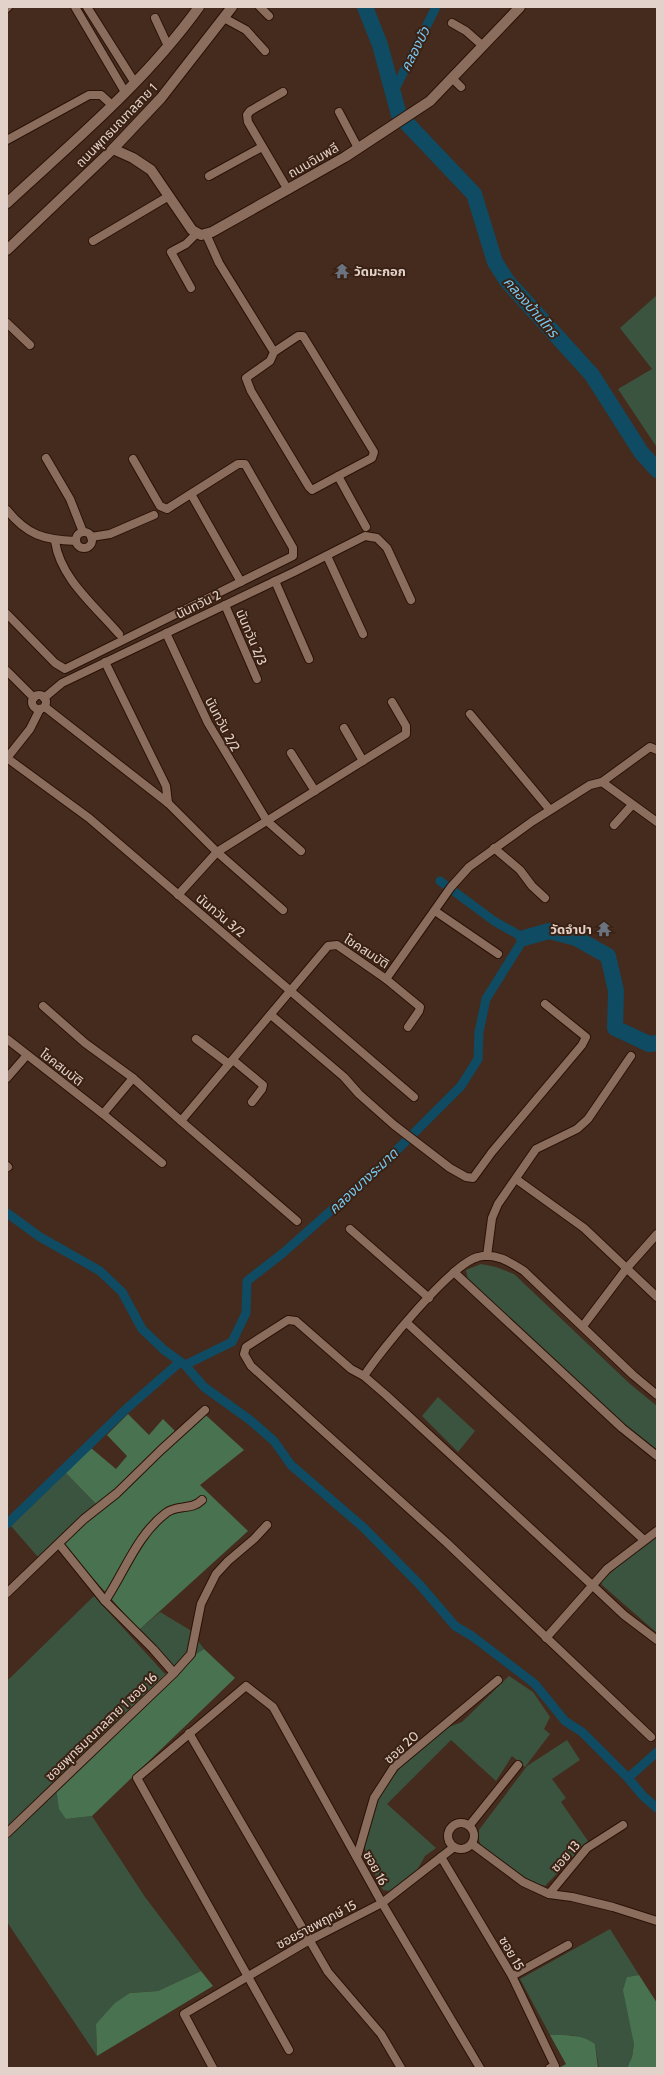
<svg xmlns="http://www.w3.org/2000/svg" width="664" height="2075" font-family="Cabin,'Noto Sans Thai',sans-serif">
	<style>
		.green { fill: #3b543f }
		.forest { fill: #487250 }
		.lines { fill: none; stroke-linecap: round; stroke-linejoin: round }
		.canal { stroke: #0f4b63; stroke-width: 9 }
		.river { stroke: #0f4b63; stroke-width: 16 }
		.street-casing { stroke: #2a1206; stroke-width: 10 }
		.secondary-casing { stroke: #2a1206; stroke-width: 12 }
		.street { stroke: #8b6d5d; stroke-width: 8 }
		.secondary { stroke: #8b6d5d; stroke-width: 10 }
		.labels { text-anchor: middle; dominant-baseline: central; stroke-width: 4; stroke-linejoin: round; paint-order: stroke }
		.street-label { font-size: 13px; fill: #e3d2c9; stroke: #3a2113 }
		.poi-label { font-size: 13px; font-weight: bold; fill: #e3d2c9; stroke: #3a2113; text-anchor: start }
		.water-label { font-size: 14px; font-style: italic; fill: #75caf3; stroke: #3a2113 }
	</style>
	<rect width="100%" height="100%" fill="#452b1d"/>
	<g class="green">
		<polygon points="657,295 657,444 656,446 618,389 652,369 620,328"/>
		<polygon points="481,1264 496,1267 514,1274 630,1384 657,1406 657,1450 621,1422 468,1281 466,1270"/>
		<polygon points="438,1397 475,1431 458,1452 422,1416"/>
		<polygon points="64,1471 97,1505 38,1557 11,1526"/>
		<polygon points="657,1537 657,1633 602,1585 601,1582 624,1560"/>
		<polygon points="94,1596 165,1674 55,1780 66,1819 92,1816 145,1897 201,1971 158,1991 130,1993 96,2024 97,2056 7,1922 7,1681"/>
		<polygon points="160,1612 190,1630 204,1649 173,1669 139,1630"/>
		<polygon points="509,1676 533,1692 550,1717 544,1729 550,1734 525,1767 512,1756 496,1781 451,1740 387,1804 436,1848 425,1856 416,1872 391,1891 383,1890 367,1859 364,1844 380,1793 404,1763 446,1728 462,1722"/>
		<path d="M567,1740L580,1760L552,1779L566,1798L561,1802L588,1841L545,1886C530,1882 486,1857 480,1843C478,1839 479,1833 479,1830L527,1766Z"/>
		<polygon points="610,1929 639,1975 627,1977 634,2044 632,2057 627,2068 599,2068 595,2044 572,2035 550,2035 520,1979"/>
	</g>
	<g class="forest">
		<polygon points="199,1409 244,1450 200,1485 248,1531 139,1630 58,1539 97,1505 64,1471 91,1448 116,1469 127,1456 107,1435 128,1414 149,1435 163,1419 176,1432"/>
		<polygon points="204,1649 235,1678 92,1816 66,1819 59,1809 55,1780 165,1674"/>
		<polygon points="201,1971 213,1986 97,2056 96,2024 115,2003 130,1993 158,1991"/>
		<polygon points="639,1975 657,2003 657,2068 627,2068 632,2057 634,2044 623,1990 627,1977"/>
		<path d="M550,2035C567,2035 581,2034 595,2044L598,2068H559L566,2064Z"/>
	</g>
	<g class="lines">
		<g class="canal">
			<polyline points="394,91 436,7"/>
			<polyline points="7,1213 40,1237 100,1271 122,1292 142,1329 164,1350 185,1365 204,1387 250,1420 274,1441 291,1465 364,1528 420,1585 455,1626 472,1636 535,1684 565,1721 582,1732 628,1778 643,1796 657,1808"/>
			<polyline points="185,1365 232,1342 246,1313 247,1281 283,1253 379,1168 461,1086 478,1059 479,1032 486,999 524,938 494,921 440,881"/>
			<polyline points="7,1524 125,1410 180,1362"/>
			<polyline points="628,1778 657,1752"/>
		</g>
		<g class="river">
			<polyline points="365,7 380,45 399,115 474,194 495,262 507,281 592,375 641,452 657,470"/>
			<polyline points="524,938 549,931 576,938 608,956 616,991 615,1028 649,1044 657,1043"/>
		</g>
		<g class="street-casing">
			<g id="street">
				<polyline points="75,7 125,92"/>
				<polyline points="87,7 135,83"/>
				<polyline points="260,7 269,16"/>
				<polyline points="7,8 8,7"/>
				<polyline points="155,18 168,46"/>
				<polyline points="224,18 246,30 265,51"/>
				<polyline points="452,23 466,31 483,46"/>
				<polyline points="452,78 461,87"/>
				<polyline points="283,92 250,111 247,115 248,122 288,190"/>
				<polyline points="339,112 358,148"/>
				<polyline points="7,140 89,95 101,95 112,105"/>
				<polyline points="209,176 262,147"/>
				<polyline points="206,234 219,263 274,352 270,361 246,378 251,391 309,487 312,490 338,476 366,527"/>
				<polyline points="93,241 169,196"/>
				<polyline points="191,288 171,252 186,244 197,233"/>
				<polyline points="7,323 30,345"/>
				<polyline points="274,352 298,336 303,336 374,452 372,458 338,476"/>
				<polyline points="46,458 70,499 83,532"/>
				<polyline points="191,494 241,582"/>
				<path d="M7,510C27,535 44,540 76,541"/>
				<circle cx="84" cy="540" r="8"/>
				<polyline points="91,537 110,534 154,515"/>
				<path d="M55,541C60,578 95,606 119,634"/>
				<polyline points="327,556 363,634"/>
				<polyline points="275,581 309,659"/>
				<polyline points="225,605 257,679"/>
				<polyline points="7,614 55,663 65,669 293,556 293,548 245,464 238,464 167,509 160,506 133,459"/>
				<polyline points="166,633 208,723 267,821 301,851"/>
				<polyline points="105,662 166,786 168,803"/>
				<polyline points="7,671 34,698"/>
				<circle cx="39" cy="702" r="7"/>
				<polyline points="44,698 62,683 294,572 365,536 377,538 387,548 411,600"/>
				<polyline points="45,707 168,803 217,852 283,910"/>
				<polyline points="470,714 550,810"/>
				<polyline points="344,728 363,761"/>
				<polyline points="291,753 315,791"/>
				<polyline points="7,758 89,818 414,1097"/>
				<polyline points="7,758 30,729 40,709"/>
				<polyline points="602,782 657,822"/>
				<polyline points="614,825 632,805"/>
				<polyline points="494,848 520,870 532,886 545,898"/>
				<polyline points="178,895 217,852 406,734 406,726 392,702"/>
				<polyline points="435,911 498,954"/>
				<polyline points="386,979 420,1007 419,1011 408,1027"/>
				<polyline points="43,1006 85,1043 133,1078"/>
				<polyline points="271,1015 344,1077 359,1094 394,1125 450,1168 466,1177 473,1178 492,1152 582,1045 586,1037 545,1004"/>
				<polyline points="7,1039 103,1114 162,1163"/>
				<polyline points="196,1039 229,1064"/>
				<polyline points="233,1060 263,1085 262,1089 252,1102"/>
				<polyline points="7,1078 27,1055"/>
				<polyline points="103,1114 133,1078 181,1121 328,946 337,945 386,979 451,887 469,867 533,821 590,785 602,782 650,747 657,750"/>
				<polyline points="181,1121 297,1221"/>
				<polyline points="7,1166 8,1167"/>
				<polyline points="516,1179 584,1228 657,1297"/>
				<polyline points="350,1229 429,1298"/>
				<polyline points="487,1256 492,1218 498,1204 536,1149 577,1129 588,1119 631,1056"/>
				<polyline points="454,1272 622,1428 657,1456"/>
				<polyline points="407,1323 644,1540"/>
				<polyline points="583,1326 626,1269 657,1234"/>
				<path d="M364,1376C380,1351 452,1263 478,1257C495,1252 510,1262 524,1271L633,1375L657,1395"/>
				<polyline points="7,1593 84,1519 117,1493 161,1450 205,1410"/>
				<path d="M105,1601C125,1571 137,1535 166,1513C177,1504 191,1511 202,1500"/>
				<polyline points="546,1638 607,1569 657,1531"/>
				<polyline points="174,1673 191,1654 201,1604 216,1574 228,1561 254,1539 267,1525"/>
				<polyline points="189,1733 328,1972 381,2034 401,2068"/>
				<polyline points="651,1737 447,1543 251,1366 244,1354 246,1347 288,1320 296,1321 351,1369 364,1376 386,1395 592,1585 624,1615 657,1640"/>
				<circle cx="461" cy="1836" r="13"/>
				<polyline points="469,1826 518,1765"/>
				<polyline points="7,1833 174,1673 153,1649 105,1601 59,1544"/>
				<polyline points="472,1844 523,1882 549,1894 572,1897 613,1907 657,1921"/>
				<polyline points="357,1857 374,1798 394,1767 498,1680"/>
				<polyline points="441,1857 512,1976 555,2066 550,2068"/>
				<polyline points="549,1894 587,1848 623,1825"/>
				<polyline points="512,1976 568,1945"/>
				<polyline points="289,2050 137,1778 246,1686 273,1707 382,1903 480,2068"/>
				<polyline points="213,2068 184,2014 308,1941 382,1903 454,1847"/>
			</g>
		</g>
		<g class="secondary-casing">
			<g id="secondary">
				<polyline points="113,149 133,158 151,170 192,230 201,235 212,232 345,157 430,101 520,7"/>
				<path d="M7,203C74,141 145,82 199,7"/>
				<polyline points="7,250 113,149 161,98 232,7"/>
			</g>
		</g>
		<use href="#street" class="street"/>
		<use href="#secondary" class="secondary"/>
	</g>
	<defs>
		<g id="temple-bare" transform="scale(1.2)"><path d="M0-6L5-2H3V0L6.5 2.5H4V6H1.5V3h-3V6H-4V2.5H-6.5L-3 0V-2H-5Z" fill="#6b7280" stroke="#3a2113" stroke-width="2.5" paint-order="stroke"/></g>
	</defs>
	<g fill-rule="evenodd">
		<use href="#temple-bare" x="342" y="271"/>
		<use href="#temple-bare" x="604" y="929"/>
	</g>
	<g class="labels">
		<g class="street-label">
			<text transform="translate(116 125) rotate(-46)">ถนนพุทธมณฑลสาย 1</text>
			<text transform="translate(313 160) rotate(-30)">ถนนฉิมพลี</text>
			<text transform="translate(198 604) rotate(-26)">นันทวัน 2</text>
			<text transform="translate(252 637) rotate(67)">นันทวัน 2/3</text>
			<text transform="translate(223 724) rotate(62)">นันทวัน 2/2</text>
			<text transform="translate(221 915) rotate(40)">นันทวัน 3/2</text>
			<text transform="translate(367 951) rotate(33)">โชคสมบัติ</text>
			<text transform="translate(62 1067) rotate(38)">โชคสมบัติ</text>
			<text transform="translate(101 1726) rotate(-44)">ซอยพุทธมณฑลสาย 1 ซอย 16</text>
			<text transform="translate(401 1747) rotate(-42)">ซอย 20</text>
			<text transform="translate(565 1856) rotate(-49)">ซอย 13</text>
			<text transform="translate(376 1868) rotate(61)">ซอย 16</text>
			<text transform="translate(316 1924) rotate(-28)">ซอยราชพฤกษ์ 15</text>
			<text transform="translate(512 1953) rotate(60)">ซอย 15</text>
		</g>
		<g class="poi-label">
			<text x="354" y="271">วัดมะกอก</text>
			<text x="592" y="929" text-anchor="end">วัดจำปา</text>
		</g>
		<g class="water-label">
			<text transform="translate(415 49) rotate(-63)">คลองบัว</text>
			<text transform="translate(531 307) rotate(49)">คลองบ้านไทร</text>
			<text transform="translate(363 1181) rotate(-43)">คลองบางระมาด</text>
		</g>
	</g>
	<rect width="664" height="2075" fill="none" stroke="#e3d2c9" stroke-width="16"/>
</svg>
